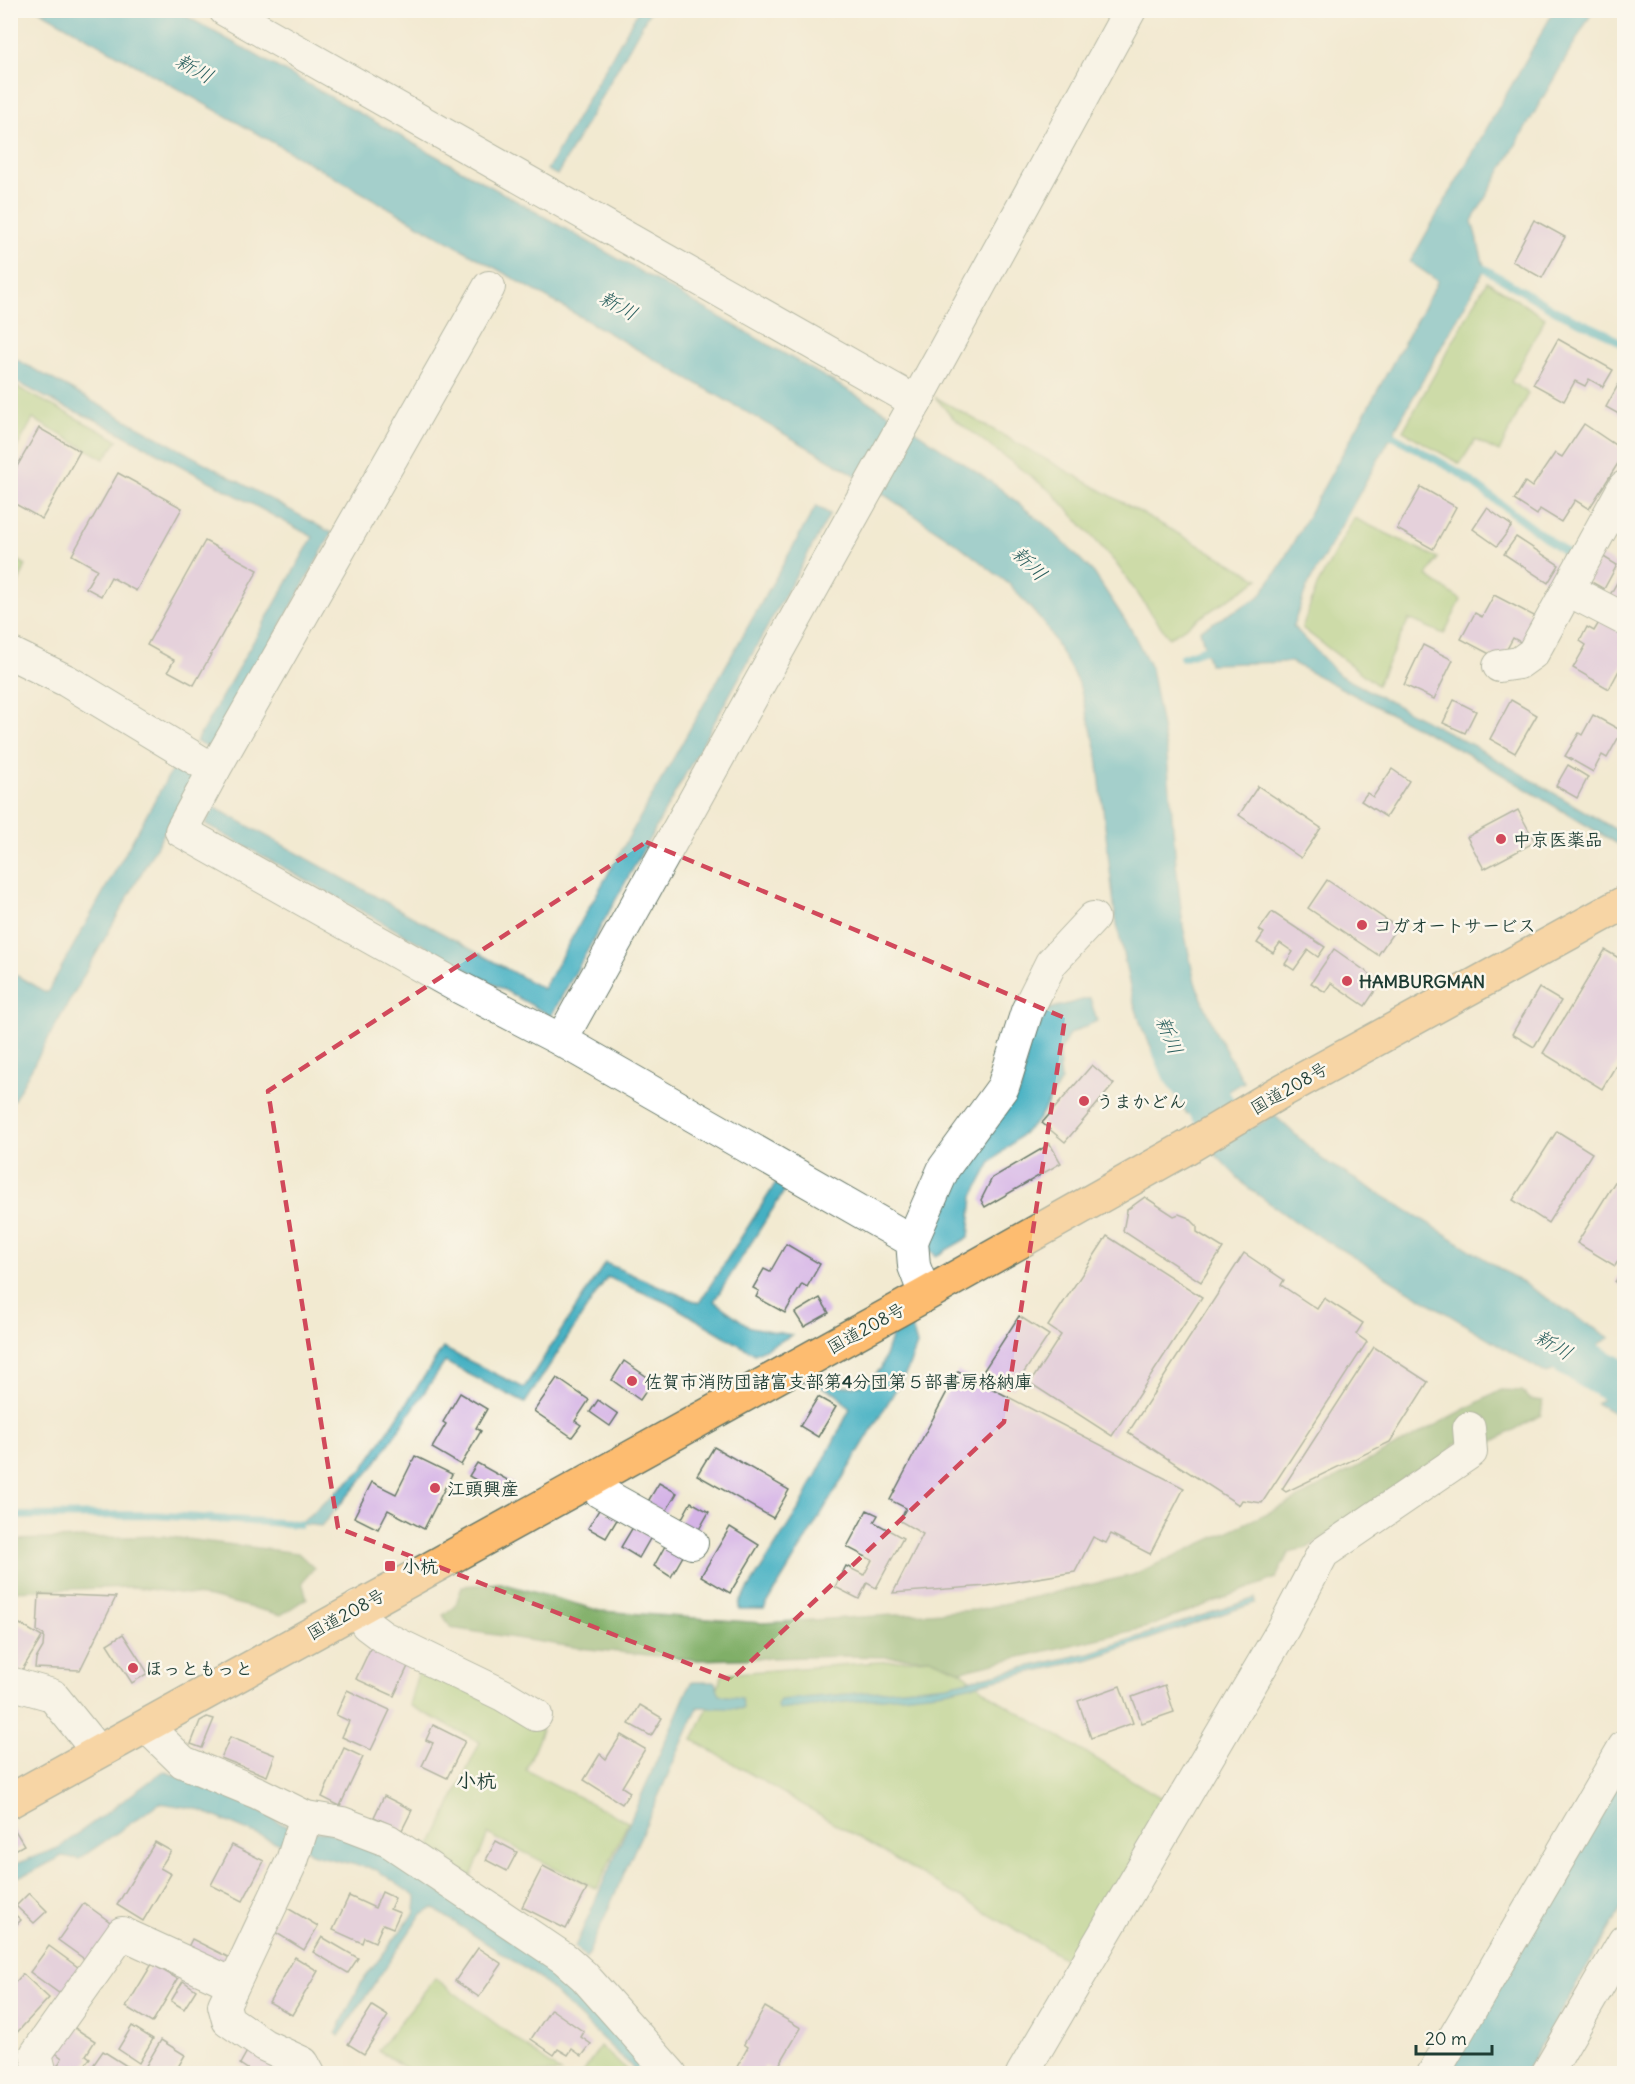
<svg xmlns="http://www.w3.org/2000/svg" width="1635" height="2084" font-family="Delius,'Klee One',sans-serif">
	<style>
		.green { fill: #a0cb77; stroke: #608456; stroke-width: 1.5 }
		.forest { fill: #80af68; stroke: #50764e; stroke-width: 1.5 }
		.water { fill: #45b0c3; stroke: #32767c; stroke-width: 1.5 }
		.lines { fill: none; stroke-linecap: round; stroke-linejoin: round }
		.stream { stroke: #45b0c3; stroke-width: 8 }
		.river { stroke: #45b0c3; stroke-width: 46 }
		.building { fill: #d5b4e7 }
		.minor-casing { stroke: #697a6b; stroke-width: 34 }
		.trunk-casing { stroke: #697a6b; stroke-width: 36 }
		.minor { stroke: #fff; stroke-width: 32 }
		.trunk { stroke: #fdbc6f; stroke-width: 33 }
		.marked { fill: none; stroke: #d1495b; stroke-width: 4.5; stroke-dasharray: 12 8; stroke-linejoin: round }
		.poi-dot { fill: #d1495b; stroke: #fbf7ec; stroke-width: 2 }
		.labels { text-anchor: middle; dominant-baseline: central; stroke-width: 5; stroke-linejoin: round; paint-order: stroke }
		.poi-label { font-size: 18px; font-weight: bold; fill: #1f3d34; stroke: #fbf7ec; text-anchor: start }
		.street-label { font-size: 18px; fill: #1f3d34; stroke: #fbf7ec }
		.water-label { font-size: 20px; font-style: italic; fill: #2a605f; stroke: #fbf7ec }
		.neighbourhood-label { font-size: 20px; font-weight: bold; fill: #1f3d34; stroke: #fbf7ec }
	</style>
	<rect width="100%" height="100%" fill="#fbf7ec"/>
	<filter id="ink" filterUnits="userSpaceOnUse"><feTurbulence type="fractalNoise" baseFrequency=".0167" numOctaves="2"/><feDisplacementMap in="SourceGraphic" scale="12" xChannelSelector="R" yChannelSelector="G"/><feConvolveMatrix kernelMatrix="1 2 1 2 8 2 1 2 1" color-interpolation-filters="sRGB"/></filter>
	<filter id="wash" filterUnits="userSpaceOnUse"><feTurbulence type="fractalNoise" baseFrequency=".008" numOctaves="4" result="noise"/><feDisplacementMap in="SourceGraphic" scale="24" xChannelSelector="R" yChannelSelector="G"/><feGaussianBlur stdDeviation="1.35" result="paint"/><feColorMatrix in="noise" values="0 0 0 0 0 0 0 0 0 0 0 0 0 0 0 0 0 1.4 0 .05"/><feComposite in="paint" operator="in"/></filter>
	<g filter="url(#wash)">
		<rect width="100%" height="100%" fill="#f2ead1"/>
		<g class="green">
			<polygon points="1487,281 1545,318 1511,382 1528,393 1499,452 1475,440 1460,464 1403,431"/>
			<polygon points="11,384 118,440 104,459 33,419 11,458"/>
			<polygon points="935,397 1259,579 1169,638 1115,562 1053,493 953,418"/>
			<polygon points="1354,518 1438,558 1427,576 1461,600 1444,634 1409,619 1377,685 1302,628 1317,586"/>
			<polygon points="11,556 26,565 11,600"/>
			<polygon points="930,1658 961,1671 993,1697 1170,1803 1075,1965 693,1740 723,1674"/>
			<polygon points="420,1666 542,1730 526,1770 628,1822 597,1889 488,1834 471,1877 429,1850 480,1742 409,1705"/>
			<polygon points="435,1978 561,2073 413,2073 378,2050"/>
			<polygon points="600,2046 630,2073 583,2073"/>
		</g>
		<g class="forest">
			<polygon points="1501,1390 1522,1391 1529,1399 1543,1401 1541,1415 1485,1446 1455,1443 1447,1458 1307,1548 1289,1552 1276,1578 1148,1627 961,1671 930,1658 845,1656 697,1660 579,1648 451,1628 443,1615 455,1607 462,1586 501,1583 601,1611 763,1623 976,1610 1133,1575 1287,1504"/>
			<polygon points="162,1536 298,1553 314,1568 302,1582 307,1598 281,1615 210,1597 133,1587 11,1591 11,1540"/>
		</g>
		<g class="water">
			<polygon points="40,11 177,11 522,204 893,416 997,486 1049,528 1094,573 1132,631 1151,668 1167,754 1176,864 1183,926 1195,982 1217,1035 1244,1082 1187,1114 1164,1074 1142,1028 1132,997 1115,915 1096,747 1079,684 1046,626 1010,585 960,546 849,471 497,269"/>
			<polygon points="638,11 650,11 557,175 547,170"/>
			<polygon points="1554,11 1593,11 1472,221 1485,269 1307,587 1293,626 1339,675 1474,746 1623,834 1624,833 1624,861 1621,859 1621,846 1466,753 1291,662 1209,664 1200,630 1259,597 1279,568 1438,281 1410,262"/>
			<polygon points="10,356 332,533 213,749 196,742 313,537 96,420 62,406 11,379"/>
			<polygon points="816,506 830,514 551,1016 205,824 214,807 543,989"/>
			<polygon points="175,764 196,776 11,1105 11,972 47,993"/>
			<polygon points="1090,998 1097,1021 1069,1034 1059,1054 1061,1081 1038,1120 991,1162 973,1196 969,1237 936,1256 930,1250 937,1214 976,1152 1020,1091 1029,1044 1049,1009"/>
			<polygon points="1274,1115 1323,1160 1423,1220 1610,1338 1547,1374 1294,1221 1246,1186 1213,1152"/>
			<polygon points="790,1182 714,1301 750,1327 792,1335 755,1354 670,1304 607,1277 525,1403 445,1362 373,1467 321,1526 299,1524 363,1469 443,1348 524,1388 605,1263 699,1303 776,1183"/>
			<polygon points="912,1327 917,1345 907,1371 764,1609 739,1609 739,1604 800,1507 850,1409 836,1393 803,1380 821,1372 842,1387 867,1384 881,1368 892,1335"/>
			<polygon points="1624,1387 1624,1419 1596,1403"/>
			<polygon points="1255,1598 1255,1603 1090,1659 946,1691 778,1710 777,1705 780,1700 947,1685 1092,1652"/>
			<polygon points="691,1682 715,1682 720,1695 742,1698 743,1709 698,1707 586,1959 575,1947"/>
			<polygon points="164,1771 257,1809 294,1831 328,1832 364,1844 400,1864 560,1975 586,2001 651,2073 638,2073 539,1978 433,1908 420,1916 339,2036 336,2033 361,1983 415,1912 416,1897 377,1870 314,1855 303,1847 274,1842 197,1809 160,1803 79,1859 62,1856 32,1872 11,1879 10,1866 58,1848"/>
			<polygon points="1624,1774 1624,1904 1525,2073 1447,2074"/>
		</g>
		<g class="lines">
			<g class="stream">
				<polyline points="1485,269 1556,311 1607,334 1624,345"/>
				<polyline points="1392,435 1458,472 1565,552"/>
				<polyline points="1183,657 1214,646"/>
				<polyline points="10,1516 153,1515 299,1524"/>
			</g>
			<g class="river">
				<polyline points="1175,1048 1184,1069 1244,1151 1256,1161"/>
				<polyline points="1522,1326 1624,1386"/>
			</g>
		</g>
		<g id="blocks">
			<g class="building">
				<polygon points="1534,220 1565,237 1542,278 1512,261"/>
				<polygon points="1558,339 1613,370 1603,387 1589,379 1585,386 1575,381 1564,401 1533,384"/>
				<polygon points="1624,374 1624,417 1606,407"/>
				<polygon points="1584,424 1624,451 1624,454 1589,509 1575,500 1561,522 1540,509 1537,515 1514,500 1525,482 1532,487 1555,453 1562,457"/>
				<polygon points="39,428 80,451 42,519 10,501 10,479"/>
				<polygon points="118,473 182,508 136,591 111,577 101,596 86,588 97,569 72,555"/>
				<polygon points="1421,487 1456,507 1433,549 1397,529"/>
				<polygon points="1487,508 1512,526 1497,546 1473,529"/>
				<polygon points="1516,537 1559,565 1548,583 1504,554"/>
				<polygon points="205,541 258,570 194,685 168,671 174,660 147,645"/>
				<polygon points="1602,556 1617,565 1604,589 1588,580"/>
				<polygon points="1624,570 1624,603 1610,595"/>
				<polygon points="1494,595 1540,619 1526,645 1513,638 1501,660 1461,639 1475,613 1482,617"/>
				<polygon points="1601,619 1624,632 1624,661 1609,689 1573,668 1586,645 1580,641 1587,627 1594,631"/>
				<polygon points="1423,645 1453,660 1434,699 1404,685"/>
				<polygon points="1454,700 1476,711 1465,733 1443,723"/>
				<polygon points="1511,700 1537,715 1515,753 1490,739"/>
				<polygon points="1593,715 1622,731 1607,758 1602,755 1593,772 1565,756 1579,733 1582,735"/>
				<polygon points="1568,765 1588,777 1577,798 1556,786"/>
				<polygon points="1392,769 1409,781 1386,817 1361,801 1367,793 1373,797"/>
				<polygon points="1258,786 1321,828 1301,858 1239,815"/>
				<polygon points="1518,810 1535,842 1484,869 1467,837"/>
				<polygon points="1327,880 1397,927 1378,955 1308,908"/>
				<polygon points="1272,912 1325,947 1318,957 1308,950 1294,970 1285,964 1293,952 1280,943 1273,953 1257,943 1264,933 1259,930"/>
				<polygon points="1334,949 1381,982 1365,1006 1331,983 1325,992 1311,983"/>
				<polygon points="1605,950 1624,961 1624,989 1622,993 1624,994 1624,1052 1602,1089 1543,1053"/>
				<polygon points="1539,988 1561,1001 1534,1047 1512,1034"/>
				<polygon points="1092,1065 1114,1084 1065,1142 1042,1123"/>
				<polygon points="1557,1131 1592,1153 1548,1223 1513,1200"/>
				<polygon points="1050,1144 1061,1163 985,1207 981,1200 992,1178"/>
				<polygon points="1621,1172 1624,1174 1624,1251 1615,1266 1577,1243"/>
				<polygon points="1145,1197 1174,1216 1179,1214 1189,1218 1197,1226 1197,1232 1223,1248 1201,1282 1123,1231 1127,1210"/>
				<polygon points="1107,1236 1202,1297 1112,1436 1030,1383 1061,1335 1048,1326"/>
				<polygon points="786,1244 820,1264 807,1287 802,1284 785,1313 756,1297 759,1291 753,1288 764,1269 770,1272"/>
				<polygon points="1244,1253 1284,1280 1281,1285 1317,1309 1324,1298 1363,1323 1356,1334 1367,1342 1262,1503 1242,1500 1239,1505 1128,1433"/>
				<polygon points="1624,1267 1624,1288 1615,1282"/>
				<polygon points="820,1298 829,1313 804,1327 795,1313"/>
				<polygon points="1019,1316 1049,1335 1013,1389 984,1370"/>
				<polygon points="1374,1347 1428,1382 1390,1442 1286,1492 1282,1489"/>
				<polygon points="624,1361 653,1381 640,1400 612,1380"/>
				<polygon points="958,1371 1184,1488 1150,1554 1111,1534 1106,1543 1093,1537 1075,1572 988,1586 893,1593 923,1534 900,1521 906,1508 890,1500"/>
				<polygon points="557,1378 589,1400 575,1421 581,1425 572,1437 534,1411"/>
				<polygon points="460,1393 487,1409 476,1428 481,1431 461,1465 432,1448 446,1424 443,1422"/>
				<polygon points="818,1397 836,1407 818,1437 800,1426"/>
				<polygon points="598,1400 618,1414 610,1426 590,1412"/>
				<polygon points="714,1447 789,1490 773,1518 697,1475"/>
				<polygon points="415,1456 452,1474 424,1529 388,1510 378,1529 354,1517 372,1482 396,1494"/>
				<polygon points="477,1463 513,1483 505,1497 469,1476"/>
				<polygon points="659,1483 677,1493 665,1513 647,1503"/>
				<polygon points="691,1502 709,1512 697,1533 680,1522"/>
				<polygon points="600,1508 618,1518 606,1538 588,1528"/>
				<polygon points="867,1510 878,1515 874,1522 903,1538 876,1588 867,1583 859,1599 835,1587 846,1566 864,1575 872,1560 847,1547"/>
				<polygon points="633,1527 651,1537 639,1558 621,1547"/>
				<polygon points="730,1527 759,1545 730,1593 701,1576"/>
				<polygon points="665,1546 683,1556 671,1577 654,1566"/>
				<polygon points="39,1594 116,1597 80,1670 35,1668 36,1659 43,1647 44,1635 37,1631"/>
				<polygon points="18,1623 42,1637 19,1675 10,1670 10,1635"/>
				<polygon points="123,1634 148,1673 132,1683 107,1644"/>
				<polygon points="372,1645 410,1662 394,1696 356,1679"/>
				<polygon points="1165,1685 1174,1712 1142,1723 1132,1697"/>
				<polygon points="1120,1686 1133,1723 1091,1738 1078,1701"/>
				<polygon points="347,1690 390,1710 371,1750 342,1737 349,1721 336,1715"/>
				<polygon points="640,1705 662,1718 651,1736 629,1724"/>
				<polygon points="207,1717 214,1719 202,1748 191,1744 200,1721"/>
				<polygon points="433,1725 465,1741 447,1778 422,1766 433,1743 426,1740"/>
				<polygon points="621,1735 645,1749 622,1787 630,1792 622,1804 584,1780 600,1754 606,1759"/>
				<polygon points="230,1737 275,1755 267,1776 221,1758"/>
				<polygon points="344,1748 363,1757 340,1806 322,1797"/>
				<polygon points="384,1796 412,1810 402,1830 374,1817"/>
				<polygon points="13,1827 24,1845 10,1853 10,1829"/>
				<polygon points="496,1841 517,1852 507,1871 486,1860"/>
				<polygon points="155,1842 171,1851 160,1868 171,1874 143,1921 117,1905"/>
				<polygon points="232,1845 264,1861 243,1901 211,1885"/>
				<polygon points="543,1866 587,1889 566,1929 522,1907"/>
				<polygon points="382,1892 395,1898 390,1909 400,1913 393,1928 383,1924 375,1942 364,1937 362,1943 333,1930 349,1896 375,1908"/>
				<polygon points="29,1893 47,1911 34,1923 16,1906"/>
				<polygon points="84,1903 117,1927 90,1963 58,1940"/>
				<polygon points="284,1906 318,1926 304,1950 270,1929"/>
				<polygon points="10,1910 21,1920 10,1931"/>
				<polygon points="322,1937 358,1958 348,1973 313,1952"/>
				<polygon points="192,1939 230,1958 221,1976 183,1957"/>
				<polygon points="49,1946 86,1973 67,1999 30,1972"/>
				<polygon points="478,1948 502,1964 479,1997 455,1981"/>
				<polygon points="295,1957 318,1971 292,2015 269,2002"/>
				<polygon points="152,1964 178,1979 152,2023 126,2007"/>
				<polygon points="23,1974 49,1998 10,2040 10,1988"/>
				<polygon points="183,1981 196,1990 184,2009 171,2001"/>
				<polygon points="372,2006 388,2016 364,2054 348,2044"/>
				<polygon points="765,2007 801,2028 775,2072 765,2066 760,2074 733,2074 748,2047 744,2044"/>
				<polygon points="551,2009 584,2032 581,2037 591,2044 582,2056 572,2049 568,2055 558,2049 554,2055 531,2039"/>
				<polygon points="70,2025 95,2041 86,2055 90,2058 79,2074 70,2074 58,2065 62,2058 53,2051"/>
				<polygon points="132,2026 153,2039 139,2063 118,2049"/>
				<polygon points="161,2040 185,2055 174,2074 141,2074"/>
				<polygon points="249,2048 293,2074 255,2074 240,2064"/>
				<polygon points="103,2051 130,2068 126,2074 87,2074"/>
			</g>
		</g>
	</g>
	<g filter="url(#ink)">
		<use href="#blocks" fill-opacity="0" stroke="#697a6b" stroke-width="1.5"/>
		<g class="lines">
			<g class="minor-casing">
				<g id="minor">
					<polyline points="225,10 916,402"/>
					<polyline points="1568,590 1624,619"/>
					<polyline points="10,653 67,681 214,770 181,831 455,985 561,1040"/>
					<polyline points="1499,666 1519,663 1533,653 1624,487"/>
					<polyline points="214,770 489,287"/>
					<polyline points="912,1241 944,1168 1003,1087 1027,1011 1051,963 1093,918"/>
					<polyline points="925,1295 914,1266 912,1241 561,1040 916,402 1130,10"/>
					<polyline points="591,1479 600,1492 692,1543"/>
					<polyline points="358,1607 367,1625 383,1637 503,1695 536,1715"/>
					<polyline points="10,1683 52,1695 98,1752"/>
					<polyline points="146,1726 183,1762 258,1793 306,1817 342,1823 389,1841 565,1959 584,1976 671,2074"/>
					<polyline points="306,1817 292,1861 224,2005 228,2020 264,2045 303,2063 309,2074"/>
					<polyline points="41,2074 36,2054 122,1933 233,1984"/>
					<polyline points="1022,2074 1283,1629 1323,1553 1471,1452 1469,1428"/>
					<polyline points="1433,2074 1624,1747"/>
					<polyline points="1547,2074 1624,1941"/>
				</g>
			</g>
			<g class="trunk-casing">
				<polyline id="trunk" points="10,1801 925,1295 1186,1148 1280,1092 1624,903"/>
			</g>
			<use href="#minor" class="minor"/>
			<use href="#trunk" class="trunk"/>
		</g>
	</g>
	<path d="M0 0H1635V2084H0ZM646,842L1065,1018L1004,1422L731,1680L338,1528L268,1091Z" fill="#f2ead1" fill-opacity=".55" fill-rule="evenodd"/>
	<path class="marked" d="M646,842L1065,1018L1004,1422L731,1680L338,1528L268,1091Z"/>
	<g class="poi-dot">
		<circle cx="1501" cy="839" r="6"/>
		<circle cx="1362" cy="925" r="6"/>
		<circle cx="1347" cy="981" r="6"/>
		<circle cx="1084" cy="1101" r="6"/>
		<circle cx="632" cy="1381" r="6"/>
		<circle cx="435" cy="1488" r="6"/>
		<rect x="384" y="1560" width="12" height="12" rx="3"/>
		<circle cx="133" cy="1668" r="6"/>
	</g>
	<g class="labels">
		<g class="poi-label">
			<text x="1513" y="839">中京医薬品</text>
			<text x="1374" y="925">コガオートサービス</text>
			<text x="1359" y="981">HAMBURGMAN</text>
			<text x="1096" y="1101">うまかどん</text>
			<text x="644" y="1381">佐賀市消防団諸富支部第4分団第５部書房格納庫</text>
			<text x="447" y="1488">江頭興産</text>
			<text x="402" y="1566">小杭</text>
			<text x="145" y="1668">ほっともっと</text>
		</g>
		<g class="street-label">
			<text transform="translate(1289 1088) rotate(-30)">国道208号</text>
			<text transform="translate(866 1328) rotate(-29)">国道208号</text>
			<text transform="translate(346 1614) rotate(-29)">国道208号</text>
		</g>
		<g class="water-label">
			<text transform="translate(195 68) rotate(29)">新川</text>
			<text transform="translate(619 305) rotate(29)">新川</text>
			<text transform="translate(1030 563) rotate(45)">新川</text>
			<text transform="translate(1170 1035) rotate(68)">新川</text>
			<text transform="translate(1554 1344) rotate(31)">新川</text>
		</g>
		<g class="neighbourhood-label">
			<text x="476" y="1780">小杭</text>
		</g>
	</g>
	<rect width="1635" height="2084" fill="none" stroke="#fbf7ec" stroke-width="36"/>
	<path d="M1416 2045v9h76v-9" fill="none" stroke="#1f3d34" stroke-width="3"/>
	<text x="1425" y="2045" font-size="18" fill="#1f3d34" stroke="#fbf7ec" stroke-width="4.5" paint-order="stroke">20 m</text>
</svg>
